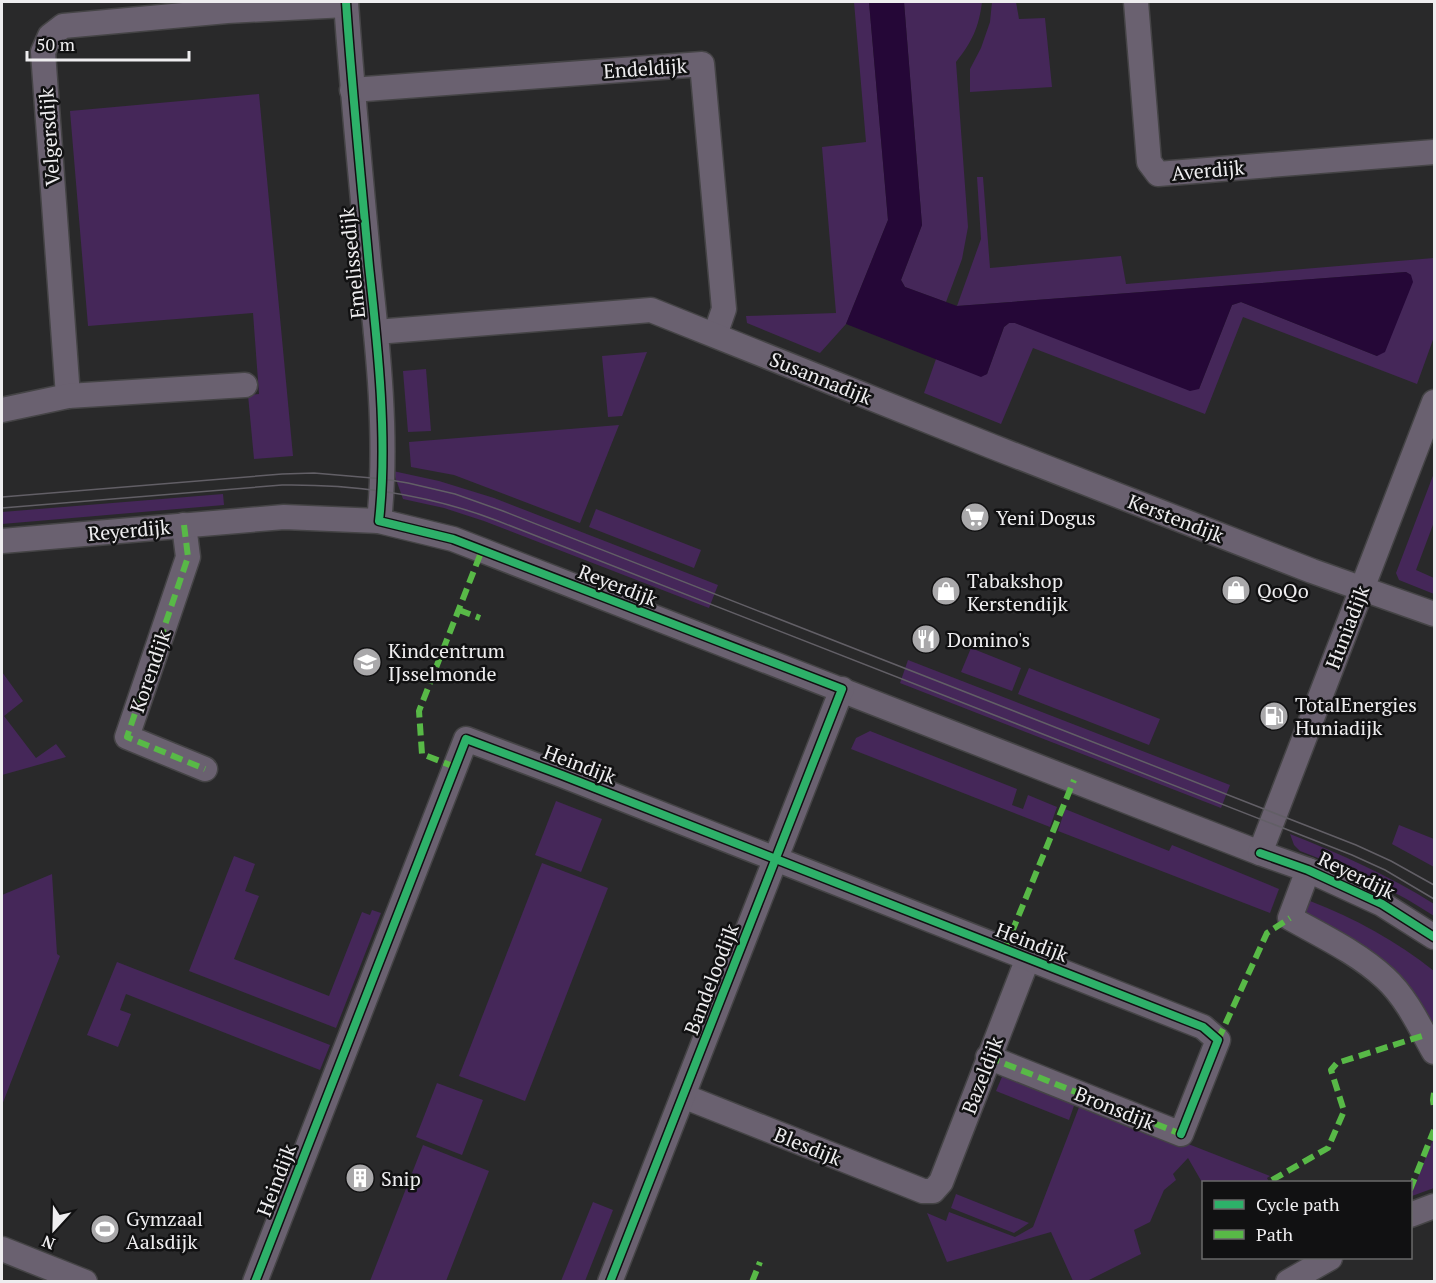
<svg xmlns="http://www.w3.org/2000/svg" width="1436" height="1283" font-family="'PT Serif',serif">
	<style>
		.green { fill: #452759 }
		.water { fill: #250737 }
		.lines { fill: none; stroke-linecap: round; stroke-linejoin: round }
		.minor-casing { stroke: #454446; stroke-width: 27 }
		.minor { stroke: #6a6170; stroke-width: 24 }
		.tram { stroke: #625f66; stroke-width: 1.5 }
		.quiet { stroke: #58b947; stroke-width: 6; stroke-dasharray: 12 6; stroke-linecap: butt }
		.cycleway-casing { stroke: #111112; stroke-width: 11 }
		.cycleway { stroke: #2db169; stroke-width: 8 }
		.labels { text-anchor: middle; dominant-baseline: central; stroke-width: 5; stroke-linejoin: round; paint-order: stroke }
		.street-label { font-size: 20px; fill: #eeedef; stroke: #111112 }
		.poi-label { font-size: 20px; fill: #eeedef; stroke: #111112; text-anchor: start }
	</style>
	<rect width="100%" height="100%" fill="#29292a"/>
	<g class="green">
		<polygon points="854,2 869,2 888,220 846,324 820,353 747,323 746,316 836,313 822,147 866,142"/>
		<path d="M904,2H982C979,27 972,42 956,62L968,227L962,259L946,302L905,287L901,280L922,225Z"/>
		<polygon points="992,2 1016,2 1019,19 1045,18 1052,87 970,92 970,69 981,48 990,22"/>
		<polygon points="259,94 293,456 254,459 248,395 259,394 253,313 88,326 70,111"/>
		<polygon points="977,177 983,177 990,268 1121,256 1126,284 1434,258 1434,337 1417,384 1243,317 1205,414 1033,348 1001,424 924,393 936,359 981,376 987,374 1004,327 1009,323 1015,323 1199,389 1232,305 1241,302 1377,356 1411,275 1406,272 957,306 981,239"/>
		<polygon points="647,352 622,416 608,417 602,356"/>
		<polygon points="426,369 431,431 408,432 403,371"/>
		<polygon points="619,425 580,523 454,475 411,467 409,442"/>
		<polygon points="393,471 439,481 494,498 718,585 709,608 484,521 444,508 403,499"/>
		<polygon points="1434,473 1434,522 1416,570 1434,578 1434,594 1399,580 1396,573"/>
		<polygon points="223,494 224,505 2,524 2,512"/>
		<polygon points="596,509 701,550 694,568 589,527"/>
		<polygon points="971,648 1021,668 1012,691 961,672"/>
		<polygon points="908,660 1230,785 1221,808 900,683"/>
		<polygon points="1029,668 1160,719 1149,745 1018,694"/>
		<polygon points="2,672 23,701 4,716 36,758 56,744 66,757 2,775"/>
		<polygon points="870,731 1017,789 1012,805 1023,809 1028,795 1057,807 1050,827 851,749 856,738"/>
		<polygon points="556,801 602,819 581,872 535,855"/>
		<polygon points="1065,809 1169,851 1172,845 1279,889 1270,913 1058,831"/>
		<polygon points="1399,825 1434,839 1434,867 1392,844"/>
		<path d="M1290,834C1340,854 1389,875 1434,904V916C1390,887 1349,870 1300,851L1294,845Z"/>
		<polygon points="234,856 255,864 245,891 259,896 234,959 329,996 362,912 370,915 372,910 381,913 336,1028 189,971"/>
		<polygon points="542,863 608,888 525,1101 459,1076"/>
		<polygon points="52,874 57,954 60,956 2,1105 2,895"/>
		<path d="M1310,901C1355,918 1396,941 1434,971V1035L1306,916L1307,902Z"/>
		<polygon points="117,962 330,1045 320,1070 126,994 120,1010 131,1014 118,1047 87,1035"/>
		<polygon points="1004,1072 1076,1100 1069,1120 996,1091"/>
		<polygon points="437,1083 483,1100 462,1155 416,1137"/>
		<polygon points="1081,1102 1270,1176 1267,1178 1269,1182 1203,1184 1188,1158 1173,1174 1176,1180 1164,1190 1150,1222 1134,1230 1141,1254 1087,1281 1073,1281 1051,1232 947,1262 927,1213 946,1221 949,1212 1015,1237 1033,1227"/>
		<polygon points="1434,1137 1434,1188 1412,1196 1411,1195"/>
		<polygon points="423,1145 489,1171 446,1281 370,1281"/>
		<polygon points="956,1194 1029,1223 1014,1233 951,1208"/>
		<polygon points="593,1202 613,1210 585,1281 561,1281"/>
	</g>
	<polygon class="water" points="869,2 904,2 922,225 901,280 905,287 957,306 1406,272 1411,275 1413,282 1385,352 1377,356 1241,302 1232,305 1199,389 1190,391 1015,323 1009,323 1004,327 987,374 981,377 846,324 888,220"/>
	<g class="lines">
		<g class="minor-casing">
			<g id="minor">
				<path d="M346,2C352,90 361,178 369,266C378,348 388,440 379,521"/>
				<polyline points="1136,2 1149,162 1158,174 1434,152"/>
				<polyline points="352,90 702,64 724,309 715,335"/>
				<polyline points="376,332 651,310 991,446 1312,571 1434,614"/>
				<polyline points="68,396 43,52 50,36 63,26 227,11 346,5"/>
				<polyline points="2,410 68,396 245,385"/>
				<polyline points="184,525 188,557 127,737 205,769"/>
				<polyline points="2,541 284,517 379,521 453,539 1260,853 1308,870 1382,904 1434,937"/>
				<polyline points="1260,853 1434,402"/>
				<path d="M1308,870L1290,918C1322,936 1358,953 1385,978C1406,997 1420,1027 1434,1052"/>
				<polyline points="683,1096 923,1191 933,1191 941,1182 1028,958"/>
				<polyline points="1410,1215 1434,1206"/>
				<polyline points="2,1249 85,1282"/>
				<polyline points="255,1282 466,739 562,775 1203,1027 1218,1040 1181,1134 988,1057"/>
				<polyline points="610,1282 842,689"/>
				<polyline points="1288,1282 1330,1258"/>
			</g>
		</g>
		<use href="#minor" class="minor"/>
		<g class="tram">
			<polyline points="2,497 282,474 314,473 384,479 408,483 455,494 503,511 1356,845 1391,861 1434,885"/>
			<path d="M2,508L282,485C357,484 428,494 498,521L1352,855L1385,870L1434,899"/>
		</g>
		<g class="quiet">
			<polyline points="184,525 188,557 127,737 205,769"/>
			<polyline points="459,610 480,618"/>
			<polyline points="455,767 422,754 419,711 482,550"/>
			<polyline points="1005,949 1074,780"/>
			<polyline points="1218,1040 1267,933 1290,918"/>
			<polyline points="988,1057 1181,1134"/>
			<polyline points="1434,1093 1433,1100 1434,1107"/>
			<polyline points="1272,1180 1328,1148 1344,1111 1331,1070 1337,1063 1425,1035"/>
			<polyline points="1410,1190 1434,1130"/>
			<polyline points="752,1282 760,1262"/>
		</g>
		<g class="cycleway-casing">
			<g id="cycleway">
				<path d="M346,2C352,90 361,178 369,266C378,348 388,440 379,521L453,539L842,689L610,1282"/>
				<polyline points="1260,853 1308,870 1382,904 1434,937"/>
				<polyline points="255,1282 466,739 562,775 1203,1027 1218,1040 1181,1134"/>
			</g>
		</g>
		<use href="#cycleway" class="cycleway"/>
	</g>
	<defs>
		<g id="supermarket-disc" transform="scale(1.5)"><circle r="9.5" fill="#a9a8aa" stroke="#111112"/><path d="M-6-5.5h2.5l.6 2H6L4.5 2H-2.5L-4.4-4H-6ZM-1.5 3.2a1.3 1.3 0 1 0 .1 0ZM3 3.2a1.3 1.3 0 1 0 .1 0Z" fill="#fff"/></g>
		<g id="shop-disc" transform="scale(1.5)"><circle r="9.5" fill="#a9a8aa" stroke="#111112"/><path d="M-5-2.5h2.3a2.7 3.5 0 0 1 5.4 0H5L5.5 6h-11ZM-1.5-2.5h3a1.5 2.3 0 0 0-3 0Z" fill="#fff"/></g>
		<g id="restaurant-disc" transform="scale(1.5)"><circle r="9.5" fill="#a9a8aa" stroke="#111112"/><path d="M-5-6h1v4h1v-4h1v4h1v-4h1v5L-1.5 .5V6h-2V.5L-5-1ZM5-6V6H3V1.5H1.5Q1.5-4 5-6Z" fill="#fff"/></g>
		<g id="school-disc" transform="scale(1.5)"><circle r="9.5" fill="#a9a8aa" stroke="#111112"/><path d="M0-5L7-2L0 1L-7-2ZM-4 1L0 2.5L4 1V4Q0 6-4 4Z" fill="#fff"/></g>
		<g id="fuel-disc" transform="scale(1.5)"><circle r="9.5" fill="#a9a8aa" stroke="#111112"/><path d="M-5.5-6h7V0h2V4h1.3V-2.5L3-4.5l.8-.8L6-3V5H2.5V1h-1V6h-7ZM-4.2-4.7v3.2H.2V-4.7Z" fill="#fff"/></g>
		<g id="building-disc" transform="scale(1.5)"><circle r="9.5" fill="#a9a8aa" stroke="#111112"/><path d="M-4-6H4V6H1V3H-1V6H-4ZM-2.5-4.3h1.7v1.8h-1.7ZM.8-4.3h1.7v1.8H.8ZM-2.5-1h1.7V.8h-1.7ZM.8-1h1.7V.8H.8Z" fill="#fff"/></g>
		<g id="stadium-disc" transform="scale(1.5)"><circle r="9.5" fill="#a9a8aa" stroke="#111112"/><path d="M0-5a6.5 5 0 1 0 0 10a6.5 5 0 1 0 0-10ZM-3.5-1.8h7v3.6h-7Z" fill="#fff"/></g>
	</defs>
	<g fill-rule="evenodd">
		<use href="#supermarket-disc" x="975" y="517"/>
		<use href="#shop-disc" x="1236" y="590"/>
		<use href="#shop-disc" x="946" y="591"/>
		<use href="#restaurant-disc" x="926" y="639"/>
		<use href="#school-disc" x="367" y="662"/>
		<use href="#fuel-disc" x="1274" y="716"/>
		<use href="#building-disc" x="360" y="1178"/>
		<use href="#stadium-disc" x="105" y="1229"/>
	</g>
	<g class="labels">
		<g class="street-label">
			<text transform="translate(645 68) rotate(-4)">Endeldijk</text>
			<text transform="translate(49 137) rotate(-94)">Velgersdijk</text>
			<text transform="translate(1208 170) rotate(-5)">Averdijk</text>
			<text transform="translate(352 263) rotate(-96)">Emelissedijk</text>
			<text transform="translate(821 378) rotate(22)">Susannadijk</text>
			<text transform="translate(1176 518) rotate(21)">Kerstendijk</text>
			<text transform="translate(129 530) rotate(-5)">Reyerdijk</text>
			<text transform="translate(618 585) rotate(21)">Reyerdijk</text>
			<text transform="translate(1347 627) rotate(-69)">Huniadijk</text>
			<text transform="translate(150 671) rotate(-71)">Korendijk</text>
			<text transform="translate(580 764) rotate(21)">Heindijk</text>
			<text transform="translate(1357 875) rotate(26)">Reyerdijk</text>
			<text transform="translate(1032 942) rotate(21)">Heindijk</text>
			<text transform="translate(711 979) rotate(-69)">Bandeloodijk</text>
			<text transform="translate(982 1075) rotate(-69)">Bazeldijk</text>
			<text transform="translate(1115 1108) rotate(22)">Bronsdijk</text>
			<text transform="translate(808 1146) rotate(22)">Blesdijk</text>
			<text transform="translate(276 1180) rotate(-69)">Heindijk</text>
		</g>
		<g class="poi-label">
			<text x="996" y="517">Yeni Dogus</text>
			<text x="967" y="580">Tabakshop<tspan x="967" dy="23">Kerstendijk</tspan></text>
			<text x="1257" y="590">QoQo</text>
			<text x="947" y="639">Domino's</text>
			<text x="388" y="650">Kindcentrum<tspan x="388" dy="23">IJsselmonde</tspan></text>
			<text x="1295" y="704">TotalEnergies<tspan x="1295" dy="23">Huniadijk</tspan></text>
			<text x="381" y="1178">Snip</text>
			<text x="126" y="1218">Gymzaal<tspan x="126" dy="23">Aalsdijk</tspan></text>
		</g>
	</g>
	<rect width="1436" height="1283" fill="none" stroke="#eeedef" stroke-width="6"/>
	<rect x="1202" y="1181" width="210" height="78" fill="#111112" stroke="#69696a" stroke-width="1.5"/>
	<rect x="1214" y="1200" width="30" height="9" fill="#2db169" stroke="#69696a" stroke-width="1.5"/>
	<text x="1256" y="1211" font-size="18" fill="#eeedef">Cycle path</text>
	<rect x="1214" y="1230" width="30" height="9" fill="#58b947" stroke="#69696a" stroke-width="1.5"/>
	<text x="1256" y="1241" font-size="18" fill="#eeedef">Path</text>
	<g transform="translate(54 1229) rotate(202)" stroke="#111112" stroke-width="4.5" paint-order="stroke">
	<path d="M0-4.5L10 22L0 15L-10 22Z" fill="#eeedef"/>
	<text y="-9" font-size="16" font-weight="bold" text-anchor="middle" fill="#eeedef">N</text>
	</g>
	<path d="M27 51v9h162v-9" fill="none" stroke="#eeedef" stroke-width="3"/>
	<text x="36" y="51" font-size="18" fill="#eeedef" stroke="#111112" stroke-width="4.5" paint-order="stroke">50 m</text>
</svg>
